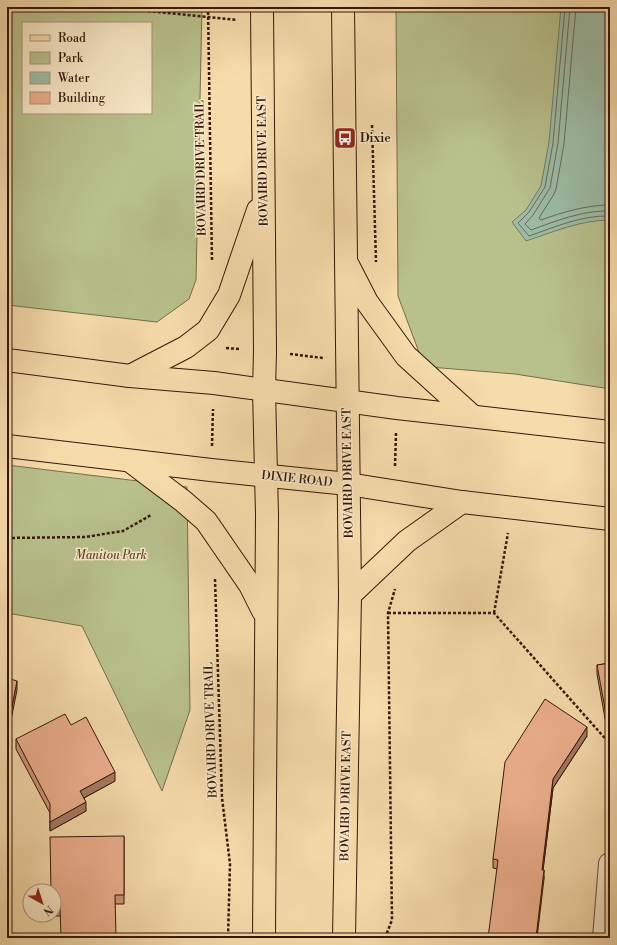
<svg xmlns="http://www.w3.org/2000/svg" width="617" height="945" font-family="'Libre Bodoni',serif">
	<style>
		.green { fill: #b8c18c; stroke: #766c4a; fill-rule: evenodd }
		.water { fill: #9dbca5; stroke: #737a67 }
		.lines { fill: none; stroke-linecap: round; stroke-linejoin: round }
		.shore { stroke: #696a57; stroke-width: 1 }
		.minor-casing { stroke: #654832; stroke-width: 24 }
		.major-casing { stroke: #351709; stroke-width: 24 }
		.path { stroke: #351709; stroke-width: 2.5; stroke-dasharray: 3 2; stroke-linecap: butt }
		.minor { stroke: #f9e8c8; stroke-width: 22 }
		.major { stroke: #f6dbab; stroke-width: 22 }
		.wall { fill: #cb9679; stroke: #351709 }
		.shaded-wall { fill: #a57a63; stroke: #351709 }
		.building { fill: #ecaf8d; stroke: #351709 }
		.labels { text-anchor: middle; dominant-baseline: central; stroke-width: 3; stroke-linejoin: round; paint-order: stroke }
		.poi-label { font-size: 12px; font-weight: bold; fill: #351709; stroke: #f9e8c8; text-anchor: start }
		.street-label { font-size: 12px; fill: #351709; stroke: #f9e8c8 }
		.park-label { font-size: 12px; font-style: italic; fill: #5c4a30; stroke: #f9e8c8 }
	</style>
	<rect width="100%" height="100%" fill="#f6dbab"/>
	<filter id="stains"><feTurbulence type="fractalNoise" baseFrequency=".005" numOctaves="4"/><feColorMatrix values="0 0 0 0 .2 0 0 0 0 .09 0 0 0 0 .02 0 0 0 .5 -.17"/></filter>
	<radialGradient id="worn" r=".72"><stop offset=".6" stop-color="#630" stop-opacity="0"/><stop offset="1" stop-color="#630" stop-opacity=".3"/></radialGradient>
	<g class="green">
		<path d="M7,7H202L196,280L189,299L157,322L7,305ZM23,23H151V113H23Z"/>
		<polygon points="396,7 610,7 610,389 515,374 417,366 420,355 398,296"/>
		<polygon points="7,465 187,487 190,710 162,791 82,626 7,613"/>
	</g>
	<path class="water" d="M561,7H610V220C581,220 553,232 526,241L512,222L526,210L541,186L549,142Z"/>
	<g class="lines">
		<g class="shore">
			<path d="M565,7L553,143L545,187L529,212L518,223L529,236C555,227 582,215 610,216"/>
			<path d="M570,7L558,143L550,188L533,215L525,224L531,230C556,221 583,210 610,211"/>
			<path d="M576,7L564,144L556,189L554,194L539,218L541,220C563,212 587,205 610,205"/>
		</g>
		<g class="minor-casing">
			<polyline id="minor" points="604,938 610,864"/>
		</g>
		<g class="major-casing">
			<g id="major">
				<polyline points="262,7 265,351 264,390 267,515 264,938"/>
				<polyline points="343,7 350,595 344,938"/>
				<polyline points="348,265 367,302 406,356 471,415"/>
				<polyline points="7,360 130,376 214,383 397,408 610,432"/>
				<polyline points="130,376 186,347 208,330 229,295 258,210"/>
				<polyline points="7,446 211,470 348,484 462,502 610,519"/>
				<polyline points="130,461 183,501 206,521 250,585 263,611"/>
				<polyline points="350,595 407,541 462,502"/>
			</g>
		</g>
		<g class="path">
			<polyline points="108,7 237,20"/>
			<polyline points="208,7 212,262"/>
			<polyline points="372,125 376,262"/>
			<polyline points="226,348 239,349"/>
			<polyline points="290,354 323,358"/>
			<polyline points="212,446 213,409"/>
			<polyline points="395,466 396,433"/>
			<polyline points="7,538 85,537 123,531 151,515"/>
			<polyline points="215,579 222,798 230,864 228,938"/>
			<polyline points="388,613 494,613 610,744"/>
			<polyline points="494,613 508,533"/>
			<polyline points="385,938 392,920 388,613 395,589"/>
		</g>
		<use href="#minor" class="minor"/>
		<use href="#major" class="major"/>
	</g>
	<g class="wall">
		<polygon points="610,663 610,723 606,724 597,674 597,665"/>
		<polygon points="71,725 115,781 84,798 86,811 50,831 50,813 16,749 16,739"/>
		<polygon points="587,736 553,788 543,870 544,879 493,868 493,859"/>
		<polygon points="124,836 124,904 116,904 60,916 51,916 51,915 54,915 54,891"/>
	</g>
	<g class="shaded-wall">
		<polygon points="17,681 17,690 7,740 7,731"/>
		<polygon points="587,727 587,736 553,788 542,879 542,870 553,779"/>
		<polygon points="115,772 115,781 80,800 80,791"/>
		<polygon points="86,802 86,811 50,831 50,822"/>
		<polygon points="544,870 544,879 537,938 536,938"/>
	</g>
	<g class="building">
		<polygon points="610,663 610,714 606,714 597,665"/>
		<polygon points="7,678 17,681 7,731"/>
		<polygon points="545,699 587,727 553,779 542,870 544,870 536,938 488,938 498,860 493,859 505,762"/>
		<polygon points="65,714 71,725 86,717 115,772 80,791 86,802 50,822 50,804 16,739"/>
		<polygon points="124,836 124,895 115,895 116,938 61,938 60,907 54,907 54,891 51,891 50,837"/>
	</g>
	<defs>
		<g id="bus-square" transform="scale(1.15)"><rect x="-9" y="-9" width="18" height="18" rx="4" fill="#8f2418" stroke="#f9e8c8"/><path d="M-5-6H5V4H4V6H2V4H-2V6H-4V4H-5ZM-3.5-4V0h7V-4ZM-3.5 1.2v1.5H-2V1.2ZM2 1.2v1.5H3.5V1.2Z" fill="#fff"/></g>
	</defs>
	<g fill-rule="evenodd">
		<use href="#bus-square" x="345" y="138"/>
	</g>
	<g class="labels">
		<g class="poi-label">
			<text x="360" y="138">Dixie</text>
		</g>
		<g class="street-label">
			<text transform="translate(263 161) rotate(-91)">BOVAIRD DRIVE EAST</text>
			<text transform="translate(201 168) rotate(-91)">BOVAIRD DRIVE TRAIL</text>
			<text transform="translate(348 473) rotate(-91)">BOVAIRD DRIVE EAST</text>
			<text transform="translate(297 479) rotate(6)">DIXIE ROAD</text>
			<text transform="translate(211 730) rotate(-92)">BOVAIRD DRIVE TRAIL</text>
			<text transform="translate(346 796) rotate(-89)">BOVAIRD DRIVE EAST</text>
		</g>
		<g class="park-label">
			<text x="111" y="555">Manitou Park</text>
		</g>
	</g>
	<rect width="617" height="945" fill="none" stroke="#f6dbab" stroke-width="24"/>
	<rect x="8" y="8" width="601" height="929" fill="none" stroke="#351709" stroke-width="2"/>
	<rect x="12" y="12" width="593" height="921" fill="none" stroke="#351709"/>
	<rect x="22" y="22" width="130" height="92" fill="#f9e8c8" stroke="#ab947c"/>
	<rect x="30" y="35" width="20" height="6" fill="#f6dbab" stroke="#ab947c"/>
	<text x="58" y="42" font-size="12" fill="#351709">Road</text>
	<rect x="30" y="52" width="20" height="12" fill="#b8c18c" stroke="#ab947c"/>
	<text x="58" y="62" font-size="12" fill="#351709">Park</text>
	<rect x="30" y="72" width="20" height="12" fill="#9dbca5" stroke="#ab947c"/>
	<text x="58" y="82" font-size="12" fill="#351709">Water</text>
	<rect x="30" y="92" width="20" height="12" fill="#ecaf8d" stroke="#ab947c"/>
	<text x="58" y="102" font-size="12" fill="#351709">Building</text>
	<g transform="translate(42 903) rotate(141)"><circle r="19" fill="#f9e8c8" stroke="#ab947c"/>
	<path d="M0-3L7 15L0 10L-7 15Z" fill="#8f2418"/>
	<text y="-6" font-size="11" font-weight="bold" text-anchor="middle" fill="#351709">N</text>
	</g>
	<rect width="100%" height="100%" filter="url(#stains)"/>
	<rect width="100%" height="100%" fill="url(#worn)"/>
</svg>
